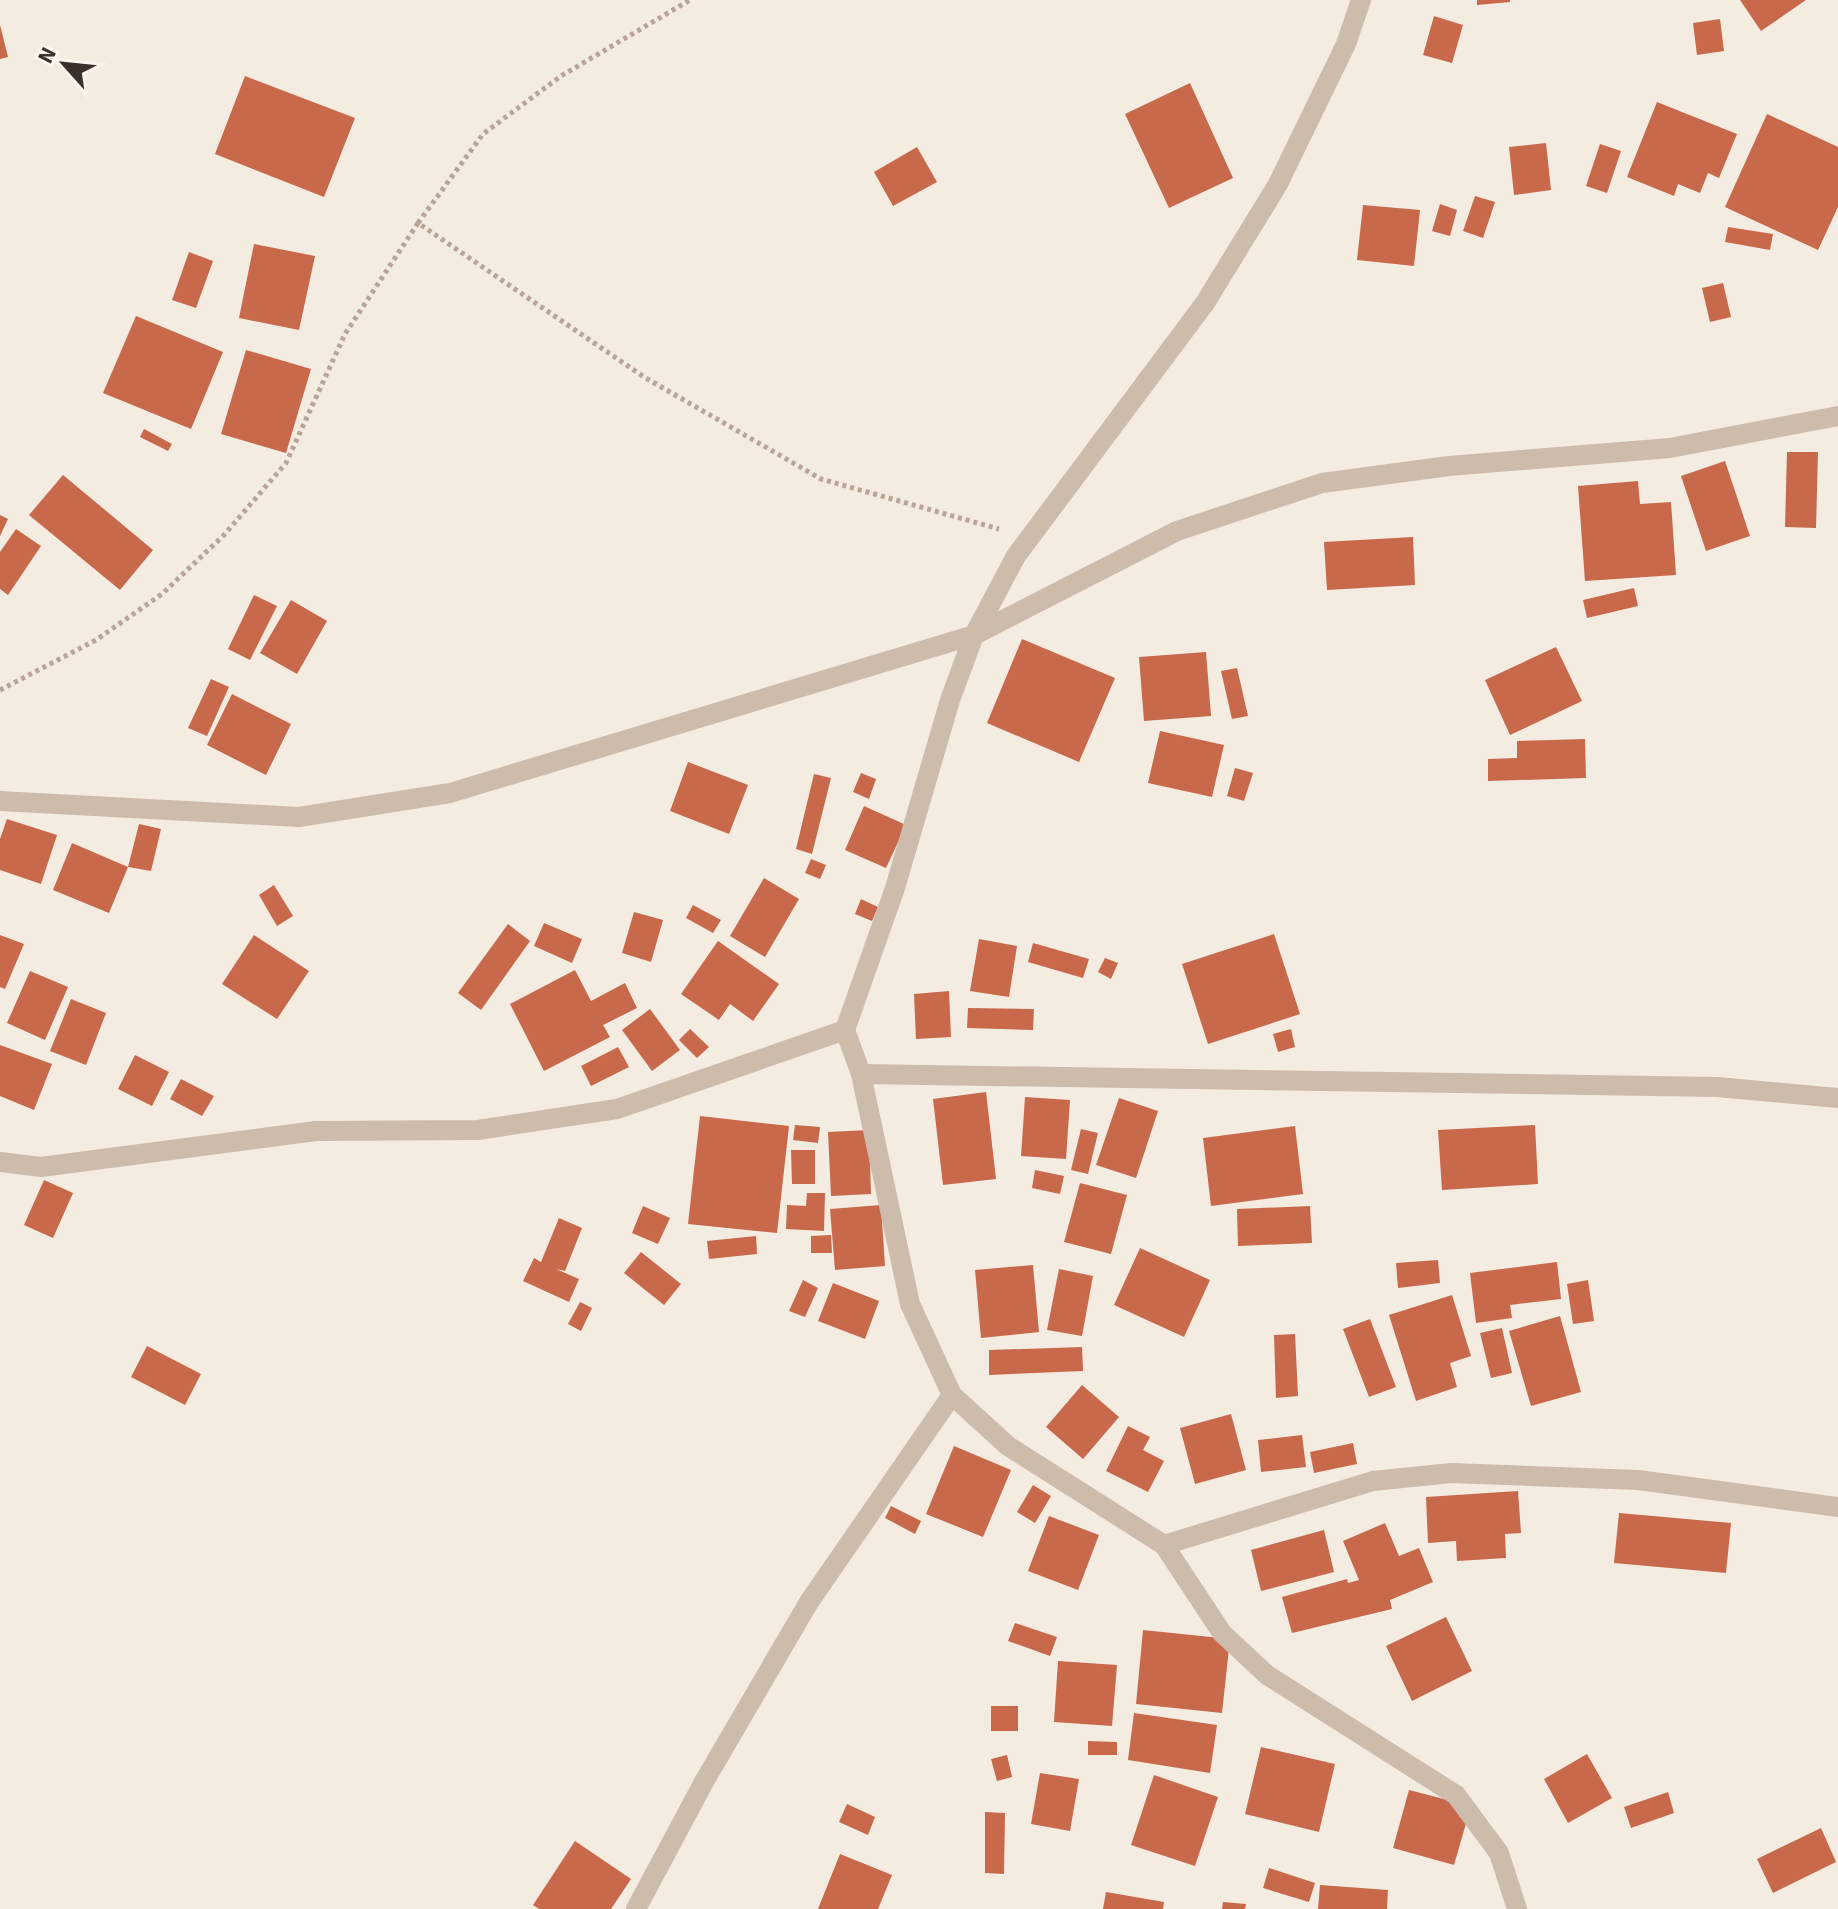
<svg xmlns="http://www.w3.org/2000/svg" width="1838" height="1909" font-family="'Source Sans 3',sans-serif">
	<style>
		.building { fill: #c8694b }
		.lines { fill: none; stroke-linecap: round; stroke-linejoin: round }
		.path { stroke: #b9a596; stroke-width: 5; stroke-dasharray: 4 4; stroke-linecap: butt }
		.street { stroke: #cdbbac; stroke-width: 20 }
	</style>
	<rect width="100%" height="100%" fill="#f4ebe1"/>
	<g class="building">
		<polygon points="1477,0 1510,0 1510,2 1477,5"/>
		<polygon points="1740,0 1806,0 1761,31"/>
		<polygon points="1434,16 1463,25 1452,63 1423,55"/>
		<polygon points="1720,19 1724,51 1697,55 1693,23"/>
		<polygon points="0,25 8,57 0,59"/>
		<polygon points="245,76 355,118 324,197 215,154"/>
		<polygon points="1190,83 1233,178 1169,208 1125,114"/>
		<polygon points="1657,102 1737,134 1719,178 1708,173 1700,193 1678,184 1674,196 1627,177"/>
		<polygon points="1767,114 1838,147 1838,207 1818,250 1725,207"/>
		<polygon points="1546,143 1551,190 1514,195 1509,147"/>
		<polygon points="1600,144 1621,151 1607,193 1586,186"/>
		<polygon points="917,147 937,182 893,206 874,172"/>
		<polygon points="1475,196 1495,202 1483,238 1463,231"/>
		<polygon points="1440,204 1457,210 1450,236 1432,231"/>
		<polygon points="1363,205 1420,210 1414,266 1357,260"/>
		<polygon points="1728,227 1773,234 1770,250 1725,242"/>
		<polygon points="254,244 315,256 299,330 239,318"/>
		<polygon points="189,252 213,261 196,308 172,300"/>
		<polygon points="1723,283 1731,317 1710,322 1702,288"/>
		<polygon points="136,316 223,352 191,429 103,393"/>
		<polygon points="246,350 311,369 286,453 221,434"/>
		<polygon points="144,429 172,444 168,451 140,437"/>
		<polygon points="1787,452 1818,452 1816,528 1785,527"/>
		<polygon points="1725,461 1750,536 1706,551 1681,476"/>
		<polygon points="63,475 153,550 120,590 29,515"/>
		<polygon points="1638,481 1640,504 1671,502 1676,575 1585,581 1578,486"/>
		<polygon points="0,515 8,519 0,536"/>
		<polygon points="16,529 41,546 8,595 0,589 0,552"/>
		<polygon points="1413,537 1415,585 1327,590 1324,542"/>
		<polygon points="1634,588 1638,606 1587,618 1583,600"/>
		<polygon points="254,595 277,606 250,660 228,649"/>
		<polygon points="291,600 327,621 297,674 260,653"/>
		<polygon points="1022,639 1115,678 1079,762 987,723"/>
		<polygon points="1556,647 1582,701 1510,735 1485,680"/>
		<polygon points="1206,652 1211,716 1144,721 1139,657"/>
		<polygon points="1237,668 1248,716 1232,719 1221,671"/>
		<polygon points="211,679 229,687 207,736 188,728"/>
		<polygon points="232,694 291,724 266,775 207,745"/>
		<polygon points="1160,731 1224,745 1212,797 1148,783"/>
		<polygon points="1585,739 1586,778 1488,781 1488,759 1517,758 1517,741"/>
		<polygon points="688,762 748,785 729,834 670,811"/>
		<polygon points="1235,768 1253,773 1244,801 1227,796"/>
		<polygon points="861,773 876,779 869,799 853,792"/>
		<polygon points="814,774 831,778 812,854 796,849"/>
		<polygon points="864,806 906,825 886,868 845,850"/>
		<polygon points="7,819 57,835 41,884 0,870 0,839"/>
		<polygon points="139,824 161,829 151,871 128,867"/>
		<polygon points="72,843 128,867 109,913 53,890"/>
		<polygon points="811,859 826,865 820,879 805,873"/>
		<polygon points="764,878 799,899 765,957 730,936"/>
		<polygon points="274,885 293,916 277,926 259,895"/>
		<polygon points="861,899 878,907 872,921 855,914"/>
		<polygon points="693,905 721,920 713,933 686,918"/>
		<polygon points="634,912 663,920 651,962 622,953"/>
		<polygon points="544,923 582,939 572,963 534,946"/>
		<polygon points="508,924 530,941 481,1010 458,993"/>
		<polygon points="1274,934 1300,1014 1208,1044 1182,964"/>
		<polygon points="0,935 24,944 5,989 0,987"/>
		<polygon points="254,935 309,971 277,1019 222,984"/>
		<polygon points="979,939 1017,946 1009,997 970,991"/>
		<polygon points="718,941 779,984 753,1021 730,1004 719,1020 681,994"/>
		<polygon points="1033,943 1089,959 1083,978 1028,962"/>
		<polygon points="1105,958 1118,963 1111,979 1098,972"/>
		<polygon points="575,970 591,1001 625,983 637,1008 603,1025 610,1037 544,1071 510,1004"/>
		<polygon points="30,971 68,987 45,1040 7,1023"/>
		<polygon points="949,991 951,1037 916,1039 914,994"/>
		<polygon points="71,999 106,1013 86,1065 50,1051"/>
		<polygon points="968,1008 1034,1009 1033,1030 967,1028"/>
		<polygon points="650,1009 680,1050 652,1071 622,1030"/>
		<polygon points="690,1029 709,1047 697,1058 679,1040"/>
		<polygon points="1291,1029 1295,1047 1278,1052 1273,1034"/>
		<polygon points="0,1045 52,1064 34,1110 0,1096"/>
		<polygon points="618,1047 629,1067 591,1086 581,1066"/>
		<polygon points="135,1055 169,1072 152,1106 118,1089"/>
		<polygon points="181,1079 214,1096 202,1116 170,1099"/>
		<polygon points="986,1092 996,1179 943,1185 933,1099"/>
		<polygon points="1025,1097 1070,1100 1066,1159 1021,1156"/>
		<polygon points="1119,1098 1158,1111 1136,1178 1096,1165"/>
		<polygon points="700,1116 789,1126 777,1233 688,1224"/>
		<polygon points="795,1125 820,1127 818,1143 793,1140"/>
		<polygon points="1535,1125 1538,1184 1442,1190 1438,1130"/>
		<polygon points="1295,1126 1303,1194 1211,1206 1203,1138"/>
		<polygon points="1081,1129 1098,1133 1088,1174 1071,1170"/>
		<polygon points="869,1130 871,1194 831,1196 828,1132"/>
		<polygon points="791,1150 815,1150 815,1184 792,1184"/>
		<polygon points="1035,1170 1064,1176 1060,1194 1032,1188"/>
		<polygon points="44,1180 73,1193 53,1238 24,1225"/>
		<polygon points="1080,1183 1127,1195 1111,1254 1064,1242"/>
		<polygon points="807,1193 825,1193 824,1231 786,1229 787,1205 806,1206"/>
		<polygon points="881,1205 885,1266 835,1270 830,1209"/>
		<polygon points="643,1206 670,1218 658,1244 632,1233"/>
		<polygon points="1310,1206 1312,1243 1238,1246 1237,1209"/>
		<polygon points="559,1218 582,1228 565,1271 556,1269 579,1279 569,1302 523,1281 534,1258 541,1262"/>
		<polygon points="831,1235 832,1253 811,1253 811,1236"/>
		<polygon points="756,1236 757,1254 709,1259 707,1241"/>
		<polygon points="1140,1248 1210,1280 1184,1337 1114,1305"/>
		<polygon points="641,1252 681,1284 664,1305 624,1273"/>
		<polygon points="1438,1260 1440,1283 1398,1288 1396,1263"/>
		<polygon points="1557,1262 1561,1299 1510,1305 1512,1318 1476,1323 1470,1273"/>
		<polygon points="1033,1265 1039,1332 981,1338 975,1270"/>
		<polygon points="1059,1269 1093,1276 1082,1336 1047,1330"/>
		<polygon points="803,1280 818,1288 805,1317 789,1311"/>
		<polygon points="1588,1280 1594,1321 1573,1324 1567,1284"/>
		<polygon points="833,1283 879,1301 865,1339 818,1321"/>
		<polygon points="1452,1295 1471,1356 1450,1363 1457,1387 1416,1401 1389,1315"/>
		<polygon points="580,1302 592,1308 581,1331 568,1324"/>
		<polygon points="1560,1316 1581,1392 1531,1406 1509,1331"/>
		<polygon points="1370,1319 1396,1387 1369,1397 1343,1329"/>
		<polygon points="1502,1328 1512,1373 1491,1378 1480,1333"/>
		<polygon points="1295,1334 1298,1396 1276,1398 1274,1335"/>
		<polygon points="147,1346 201,1374 185,1405 131,1377"/>
		<polygon points="1082,1347 1083,1371 989,1375 989,1350"/>
		<polygon points="1082,1385 1119,1417 1083,1459 1046,1427"/>
		<polygon points="1231,1414 1246,1470 1195,1484 1180,1428"/>
		<polygon points="1128,1426 1150,1437 1143,1450 1164,1461 1148,1492 1106,1471"/>
		<polygon points="1302,1435 1306,1467 1261,1472 1258,1440"/>
		<polygon points="1353,1443 1357,1464 1314,1473 1310,1452"/>
		<polygon points="954,1446 1011,1470 983,1537 926,1514"/>
		<polygon points="1033,1485 1051,1496 1035,1523 1017,1512"/>
		<polygon points="1518,1491 1521,1533 1505,1534 1506,1558 1457,1561 1456,1541 1428,1543 1426,1497"/>
		<polygon points="891,1506 921,1521 915,1534 885,1518"/>
		<polygon points="1619,1513 1731,1523 1726,1573 1614,1563"/>
		<polygon points="1049,1516 1099,1535 1078,1590 1028,1571"/>
		<polygon points="1385,1523 1399,1556 1419,1548 1433,1582 1390,1600 1392,1609 1292,1633 1282,1597 1347,1579 1348,1583 1359,1580 1343,1541"/>
		<polygon points="1324,1530 1334,1572 1261,1591 1251,1550"/>
		<polygon points="1446,1617 1472,1671 1412,1701 1386,1646"/>
		<polygon points="1015,1623 1057,1637 1050,1656 1008,1641"/>
		<polygon points="1143,1630 1230,1639 1222,1713 1136,1704"/>
		<polygon points="1058,1661 1117,1665 1112,1726 1054,1722"/>
		<rect x="991" y="1706" width="27" height="25"/>
		<polygon points="1134,1713 1217,1725 1210,1773 1128,1760"/>
		<polygon points="1088,1741 1117,1742 1117,1755 1088,1755"/>
		<polygon points="1261,1747 1335,1764 1319,1832 1245,1814"/>
		<polygon points="1587,1754 1612,1798 1568,1823 1544,1779"/>
		<polygon points="1007,1755 1012,1777 997,1781 991,1759"/>
		<polygon points="1040,1773 1079,1779 1070,1831 1031,1824"/>
		<polygon points="1154,1775 1218,1797 1195,1866 1131,1845"/>
		<polygon points="1409,1790 1471,1806 1454,1865 1393,1848"/>
		<polygon points="1668,1792 1674,1813 1631,1828 1624,1807"/>
		<polygon points="847,1804 875,1817 868,1835 839,1822"/>
		<polygon points="985,1812 1005,1813 1004,1874 985,1873"/>
		<polygon points="1821,1828 1836,1862 1773,1893 1757,1859"/>
		<polygon points="575,1841 631,1879 611,1909 539,1909 533,1905"/>
		<polygon points="840,1854 892,1875 878,1909 818,1909"/>
		<polygon points="1269,1868 1315,1883 1309,1902 1263,1888"/>
		<polygon points="1320,1885 1388,1890 1387,1909 1318,1909"/>
		<polygon points="1106,1892 1164,1902 1163,1909 1103,1909"/>
		<polygon points="1223,1902 1246,1904 1245,1909 1222,1909"/>
	</g>
	<g class="lines">
		<g class="path">
			<polyline points="418,223 483,134 561,76 690,0"/>
			<polyline points="0,690 96,640 162,594 224,535 286,463 345,334 418,223 644,377 821,479 999,529"/>
		</g>
		<g class="street">
			<polyline points="1361,0 1346,44 1278,184 1205,303 1016,556 974,635 950,700 895,888 845,1030 861,1074 910,1304 952,1395 1008,1446 1164,1545 1222,1633 1267,1675 1456,1795 1499,1853 1517,1909"/>
			<polyline points="0,801 299,817 450,793 974,635 1177,531 1322,483 1449,466 1670,448 1838,416"/>
			<polyline points="861,1074 1717,1087 1838,1098"/>
			<polyline points="0,1162 41,1167 316,1131 478,1130 617,1109 845,1030"/>
			<polyline points="1164,1545 1373,1481 1451,1473 1638,1480 1838,1507"/>
			<polyline points="636,1909 705,1780 809,1602 952,1395"/>
		</g>
	</g>
	<g transform="translate(64 64) rotate(297)" stroke="#fbf5ee" stroke-width="6" paint-order="stroke">
	<path d="M0-6L14 30L0 20L-14 30Z" fill="#3b302b"/>
	<text y="-12" font-size="22" font-weight="bold" text-anchor="middle" fill="#3b302b">N</text>
	</g>
</svg>
